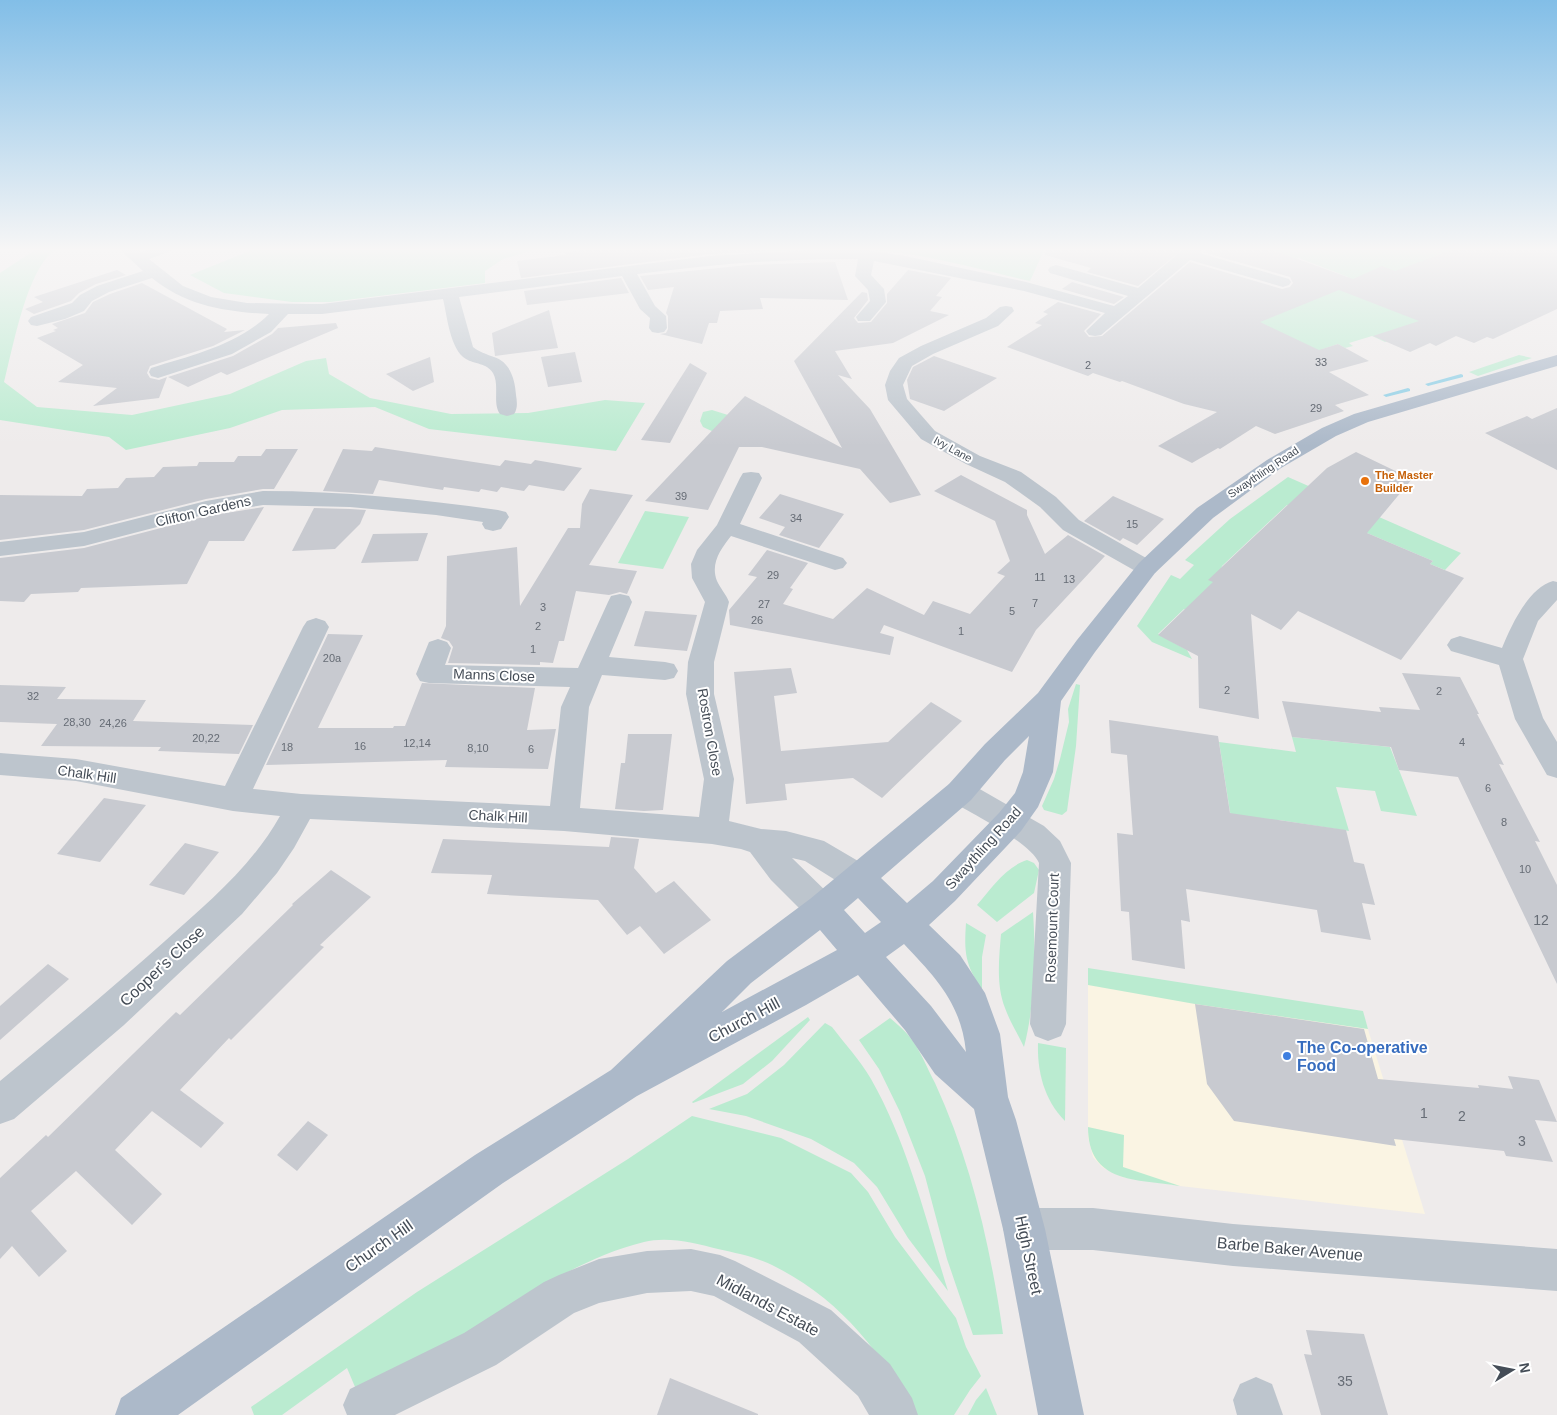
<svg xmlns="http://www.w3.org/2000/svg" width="1557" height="1415" font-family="Arial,sans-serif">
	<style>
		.commercial { fill: #faf4e3 }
		.green { fill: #baebd0 }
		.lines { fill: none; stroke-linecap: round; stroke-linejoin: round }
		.stream { fill: #89cde5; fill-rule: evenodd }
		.building { fill: #c8cad0 }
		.minor { fill: #bdc5cd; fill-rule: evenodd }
		.major { fill: #acb9c9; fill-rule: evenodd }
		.food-dot { fill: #e8710a; stroke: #fff; stroke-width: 2 }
		.shop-dot { fill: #3f7fe0; stroke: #fff; stroke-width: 2 }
		.labels { text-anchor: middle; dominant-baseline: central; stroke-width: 4; stroke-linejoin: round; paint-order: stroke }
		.number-label { font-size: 11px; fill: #666c75 }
		.far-street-label { font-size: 11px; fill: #454d57; stroke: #fff }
		.far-food-label { font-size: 11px; font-weight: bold; fill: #c56008; stroke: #fff; text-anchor: start }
		.street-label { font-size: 14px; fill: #454d57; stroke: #fff }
		.near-number-label { font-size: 14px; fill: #666c75 }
		.near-street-label { font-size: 16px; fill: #454d57; stroke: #fff }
		.near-shop-label { font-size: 16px; font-weight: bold; fill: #366cbe; stroke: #fff; text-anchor: start }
	</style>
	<rect width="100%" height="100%" fill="#eeebeb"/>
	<polygon class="commercial" points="1088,979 1366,1023 1425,1214 1180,1186 1122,1177 1102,1167 1093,1157 1088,1137"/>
	<g class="green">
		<path d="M38,248H59C55,251 50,253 47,257C24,285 13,347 4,382L37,407L132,415L230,394L306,361L326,358L329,374L370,398L451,414L528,413L605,400L645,403L616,451L429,429L375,407L282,410L230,428L126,450L109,437L0,420V273Z"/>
		<polygon points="257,248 540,248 503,259 485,271 485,283 330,302 292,302 224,293 190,275"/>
		<path d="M734,248H1045L1030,281C982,270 934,256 884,251C836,247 787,251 738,253Z"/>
		<polygon points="1272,248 1557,248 1557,262 1498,298 1385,342 1372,336 1349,343 1353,346 1345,348 1338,344 1323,349 1329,352 1156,345 1263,297 1348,277 1299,258 1267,269 1265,252 1273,249"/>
		<polygon points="1519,355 1532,358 1478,376 1469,372"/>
		<polygon points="712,410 728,415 716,433 703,427 700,421 703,412"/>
		<polygon points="1288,477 1461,553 1445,570 1430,564 1433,561 1334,519 1330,523 1287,505 1222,566 1204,620 1184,609 1158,634 1187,650 1192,659 1152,642 1137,626 1171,575 1180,579 1194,565 1185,560 1230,519"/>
		<polygon points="645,511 689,517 663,569 618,563"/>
		<polygon points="1076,684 1080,685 1076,746 1067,811 1062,815 1044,810 1042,806 1054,779 1060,759 1069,722 1068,709"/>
		<polygon points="1292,737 1390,747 1417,816 1381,811 1375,791 1336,787 1349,831 1279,820 1236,850 1219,742 1296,752"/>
		<path d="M1027,860L1034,863L1039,870L1034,893L997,922L977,905C991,889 1005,867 1027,860Z"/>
		<path d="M1033,912C1036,956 1035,1004 1024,1047C1018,1034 1010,1022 1005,1008C996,985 999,959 1001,934Z"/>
		<path d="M966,923L986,935L982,957V989C965,965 964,952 966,923Z"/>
		<polygon points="1088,968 1363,1011 1368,1029 1195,1004 1088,985"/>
		<polygon points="808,1017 810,1020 772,1061 743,1084 693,1103 692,1102"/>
		<path d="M890,1018C897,1024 904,1030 909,1036C920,1049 927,1068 935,1083C971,1161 991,1249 1003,1334L973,1335L947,1259L925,1176L900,1112L879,1069L859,1040Z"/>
		<path d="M825,1023L832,1027C845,1044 860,1060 871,1079C908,1144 926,1220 948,1291L908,1238L877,1187L854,1163L811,1139L746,1116L709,1109L747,1094L784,1065Z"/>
		<path d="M1038,1043L1066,1048L1065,1121C1044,1100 1037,1071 1038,1043Z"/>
		<path d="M692,1116L781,1138L851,1173L868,1192L895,1237L956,1318L966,1347L981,1376L970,1390L954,1415H915C881,1351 839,1298 772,1265C756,1257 736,1253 718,1249C696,1243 667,1236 644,1242C579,1258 526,1297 470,1332C434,1354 396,1373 358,1394L347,1368L282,1415H254L251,1407L417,1292L628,1159Z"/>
		<path d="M1088,1127L1124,1135L1123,1167L1180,1186C1137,1179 1088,1184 1088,1127Z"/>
		<polygon points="986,1388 997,1415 968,1415 976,1400"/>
	</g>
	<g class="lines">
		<g class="stream">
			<polygon points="1461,374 1463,375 1463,377 1428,386 1425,384"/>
			<polygon points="1408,388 1410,389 1410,391 1386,397 1383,395"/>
		</g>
	</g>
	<g class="building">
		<polygon points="600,248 767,248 767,251 710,254 521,278 517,261 566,255 565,252"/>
		<polygon points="1046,248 1184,248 1138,286 1087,272 1091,268 1045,255"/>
		<polygon points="1206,248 1267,248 1353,279 1382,266 1395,271 1457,248 1557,248 1557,309 1493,339 1487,337 1474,343 1456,336 1436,346 1430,343 1410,352 1373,336 1419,321 1339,290 1260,322 1319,350 1338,344 1369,361 1329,372 1369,395 1335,405 1344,411 1275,434 1256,426 1220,449 1218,448 1192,463 1158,446 1217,412 1184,404 1122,381 1120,382 1093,373 1088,376 1007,347 1042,325 1035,323 1048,314 1043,312 1058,302 1101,314 1084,331 1089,337 1102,336 1190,262 1282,289 1290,287 1293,283 1290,277 1203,252"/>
		<polygon points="835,262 848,300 760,298 763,309 720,311 717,323 709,323 702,344 660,334 666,333 668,329 668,316 666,313 674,287 648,290 640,276 748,265"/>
		<polygon points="117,270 126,275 96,284 79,293 71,301 34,314 25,309 43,302 34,297"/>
		<polygon points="908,270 951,278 936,296 942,297 930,311 949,315 893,343 835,351 852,379 838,375 870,409 921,495 890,503 860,469 762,447 739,447 708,510 645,501 745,396 842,448 794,361 862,292 867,293 868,300 854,318 858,323 871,322 887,303 887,294"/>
		<polygon points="621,278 629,293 527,305 524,291"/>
		<polygon points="1072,282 1124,297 1114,304 1062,289"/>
		<polygon points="142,283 227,329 224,332 245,330 213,346 150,366 147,373 150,378 159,380 167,377 159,398 93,406 117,388 58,382 83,365 37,338 56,331 53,330 58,328 52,324 85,313 93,302 110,294"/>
		<polygon points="549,310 558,348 495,356 492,333"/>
		<polygon points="336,323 338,328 227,375 221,372 188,387 168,377 233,356 272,334 278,328"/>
		<polygon points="575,352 582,382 548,387 541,357"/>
		<polygon points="934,356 997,378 944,411 910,399 907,380 913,367"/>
		<polygon points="430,357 434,382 413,391 386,374"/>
		<polygon points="690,363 707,373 670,443 641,440"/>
		<polygon points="1557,408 1557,470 1485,433 1527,416 1532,419"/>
		<polygon points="375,447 500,466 505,460 531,464 535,460 582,468 564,491 529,485 524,491 501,487 497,492 481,489 479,492 444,487 443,490 379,480 373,494 323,491 343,449 372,451"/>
		<polygon points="266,449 298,449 274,489 263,489 206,499 84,530 0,540 0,495 82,496 87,489 118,488 126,478 154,477 163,467 197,466 199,462 234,462 238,456 261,456"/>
		<polygon points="1356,452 1412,479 1367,533 1433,561 1430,564 1464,578 1401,660 1298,611 1281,630 1251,614 1259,719 1199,708 1198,656 1158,635 1213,582 1208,580 1327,468"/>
		<polygon points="961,475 1027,510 1027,515 1045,554 1068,535 1105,556 1036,630 1012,672 884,625 880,633 894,637 890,655 730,625 729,610 757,577 748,575 767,550 808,563 790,588 793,589 783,604 833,619 867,588 924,615 933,601 970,614 1005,576 997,573 1010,561 995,521 934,491"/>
		<polygon points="590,489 633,495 589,565 637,571 627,594 620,592 609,595 576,591 564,641 559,641 553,663 540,662 540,665 448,663 453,647 449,641 441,638 446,626 447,556 517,547 520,606 568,528 580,528 582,504"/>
		<polygon points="780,494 844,514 819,548 779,535 785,527 759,518"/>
		<polygon points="1113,496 1164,519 1137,545 1123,538 1120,541 1084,521"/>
		<polygon points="264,507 244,541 209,541 187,584 81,588 78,592 31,594 24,602 0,601 0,558 84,548 207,516"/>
		<polygon points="314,508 350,509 366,510 360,524 335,549 292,551"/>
		<polygon points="428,533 418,561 361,563 373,534"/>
		<polygon points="645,611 697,615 687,651 634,646"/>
		<polygon points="328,634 363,635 318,728 393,728 394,726 405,726 422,683 535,688 527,730 556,729 548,769 445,767 447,760 266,765"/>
		<polygon points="791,668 797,693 774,696 781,751 888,742 931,702 962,721 882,798 853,778 785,784 787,800 746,804 734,672"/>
		<polygon points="1402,673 1460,677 1479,714 1477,714 1504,765 1499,764 1540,842 1535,841 1557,885 1557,984 1458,777 1399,770 1391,747 1292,737 1282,701 1381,712 1379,707 1420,710"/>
		<polygon points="0,685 66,687 57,699 146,700 133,721 253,725 239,754 158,751 161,747 41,746 57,724 0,722"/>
		<polygon points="1109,720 1218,736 1230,813 1346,830 1354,862 1364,864 1375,905 1362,903 1371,940 1321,932 1317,910 1186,889 1190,922 1181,920 1185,969 1132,960 1129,912 1121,911 1117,833 1133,835 1127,755 1111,753"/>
		<polygon points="628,734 672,734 663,810 644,811 615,809 621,763 625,763"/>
		<polygon points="104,798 146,805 100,862 57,854"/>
		<polygon points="611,837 639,839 634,868 656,893 674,881 711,920 664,954 640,926 627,935 598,900 487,894 492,875 431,873 443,839 609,847"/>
		<polygon points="185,843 219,852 184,895 149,885"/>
		<polygon points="331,870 371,897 320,945 324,947 231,1040 229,1038 180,1090 224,1123 201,1148 152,1111 115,1150 162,1194 132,1225 76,1171 31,1211 67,1251 39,1277 12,1246 0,1259 0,1178 46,1135 48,1137 176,1012 180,1015 293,905 292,904"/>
		<polygon points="48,964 69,979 0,1040 0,1006"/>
		<polygon points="1195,1004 1364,1029 1378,1079 1479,1088 1478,1085 1513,1089 1508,1076 1539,1080 1557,1122 1535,1120 1553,1162 1506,1156 1504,1151 1394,1139 1396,1146 1234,1121 1207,1084"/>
		<polygon points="308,1121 328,1135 297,1171 277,1155"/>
		<polygon points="1306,1330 1364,1334 1388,1415 1321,1415 1304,1354 1312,1355"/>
		<polygon points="670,1378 758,1414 758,1415 657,1415"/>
	</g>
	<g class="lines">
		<g class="minor">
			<path d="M118,248H135L141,252L153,248H173L171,251L149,259L183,286L211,297L247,303L306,304H322L710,256L826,249L867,250L905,256L1026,282L1114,306L1128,296L1050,273L1048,270L1050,267L1056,265L1138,288L1181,251L1187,248H1204L1199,253L1289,279L1291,282L1289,285L1283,287L1190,260L1101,335L1095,336L1089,335L1086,331L1105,313L1024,291L874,261L871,275L884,289L886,302L870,321H858L856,317L870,301L868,290L855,276L858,259C785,258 710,265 637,274L655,306L666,316L667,328L664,332L658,333L652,332L649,328L650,318L640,309L622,276L459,297L473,347C479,352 486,354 494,357C510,362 515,379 516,395C517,402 518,408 514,414L507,416L500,414C492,403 500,385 493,373C487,363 474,364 466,359C450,350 447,315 443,299L322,314H288L271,332L232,354L158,378L151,376L149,372L151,368C192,355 238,345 269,314C227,312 186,306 152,278L109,292L92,301L84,311L65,319L37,326L31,325L28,321L31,317L72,303L80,295L97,286L143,271Z"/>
			<polygon points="1006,306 1012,307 1014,311 998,326 933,354 912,366 903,385 907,399 935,431 980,456 1021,472 1056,497 1079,520 1155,563 1159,568 1155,573 1147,575 1139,573 1063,530 1040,507 1005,482 966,464 921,439 888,400 885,385 890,371 899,358 921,346 986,318 1000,307"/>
			<path d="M751,472L759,473L762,478L740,524L843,558L847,563L843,568L835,570L731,536C721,549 710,563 717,581C720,588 726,594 729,602L714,662V694L734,779L729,821L761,829L786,831L824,841L870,868L875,878L870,888L859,892L848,888L805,861L792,858L834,899L838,909L834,919L822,923L810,919L771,880L750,852L741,849L712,844L564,831L310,819L294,848L277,873L242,914L124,1025L14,1119L0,1124V1081C56,1035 111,989 165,941C208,903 252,866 280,816L233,811L76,781L0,775V753L76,759L225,786L303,627L307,621L316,618L325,621L329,627L253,789L301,794L550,806L561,707L570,687L429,683L420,681L416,674L429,642L438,639L447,642L451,648L445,665L578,668L608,602L611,596L620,594L629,596L632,602L609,657L665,662L674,664L678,671L674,678L665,680L602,675L589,707L580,808L699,817L704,779L686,694L688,662L705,602L692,578L691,564L697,550L717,525L740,478L743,473Z"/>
			<path d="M263,491C342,491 420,499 498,510L506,512L509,517L501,529L493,531L485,529L482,524L483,522L436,515L350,507L263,505L207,514L84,546L0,556V542L84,532L206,501Z"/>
			<path d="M1553,581L1557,582V600L1538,621L1523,659L1543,718L1557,742V778L1547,775L1515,719L1499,665L1451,651L1447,645L1451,639L1460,636L1502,648C1511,626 1528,588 1553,581Z"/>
			<path d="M960,780L971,784L1044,826L1060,841L1071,863L1066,1024L1061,1036L1048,1041L1035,1036L1030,1024L1039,863C1030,842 971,813 949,800L945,792L949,784Z"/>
			<polygon points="1024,1208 1093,1208 1233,1224 1557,1249 1557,1291 1233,1266 1093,1250 1024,1250 1009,1244 1003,1229 1009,1214"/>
			<polygon points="691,1249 720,1255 735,1261 831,1310 890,1364 912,1398 918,1415 869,1415 858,1396 799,1342 714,1296 691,1291 647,1293 599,1303 574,1313 496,1365 395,1415 347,1415 343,1405 350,1389 464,1333 544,1282 559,1275 599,1259 647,1251"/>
			<polygon points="1256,1377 1272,1384 1283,1415 1237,1415 1233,1400 1240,1384"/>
		</g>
		<path class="major" d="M1557,355V366L1368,422L1336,436L1281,468L1213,518L1155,573L1095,652L1061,701L1053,772L1038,807L1021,831L955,901L929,925L960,955L985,993L1000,1034L1008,1097L1016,1120L1045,1229L1084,1415H1038L1003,1229L974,1109L935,1074L905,1030L858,975L806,1005L637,1096L503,1183L178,1415H115L121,1398L475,1155L611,1070L727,961L810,899L949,784L985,744L1038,693L1077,640L1139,563L1197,508L1267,460L1322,428L1354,414ZM1029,736L1023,772L1015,793L999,813L933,881L907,903L881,878L971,800L1005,760ZM858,898L881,922L865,933L844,910ZM820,930L837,950L722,1012L751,983ZM904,944C936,978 961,1003 966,1052L931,1006L886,957Z"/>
	</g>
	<linearGradient id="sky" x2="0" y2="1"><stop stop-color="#82bee7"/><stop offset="0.56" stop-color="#f7f6f6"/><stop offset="1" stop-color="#f7f6f6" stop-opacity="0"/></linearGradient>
	<rect width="1557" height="446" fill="url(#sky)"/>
	<circle class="food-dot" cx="1365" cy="481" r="5"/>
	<circle class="shop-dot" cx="1287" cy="1056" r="5"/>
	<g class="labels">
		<g class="number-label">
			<text x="1321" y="362">33</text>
			<text x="1088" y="365">2</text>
			<text x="1316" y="408">29</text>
			<text x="681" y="496">39</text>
			<text x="796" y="518">34</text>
			<text x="1132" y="524">15</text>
			<text x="773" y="575">29</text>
			<text x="1040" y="577">11</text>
			<text x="1069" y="579">13</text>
			<text x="1035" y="603">7</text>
			<text x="764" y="604">27</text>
			<text x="543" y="607">3</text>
			<text x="1012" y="611">5</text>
			<text x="757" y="620">26</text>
			<text x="538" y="626">2</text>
			<text x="961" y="631">1</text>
			<text x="533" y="649">1</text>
			<text x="332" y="658">20a</text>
			<text x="1227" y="690">2</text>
			<text x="1439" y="691">2</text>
			<text x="33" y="696">32</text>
			<text x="77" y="722">28,30</text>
			<text x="113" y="723">24,26</text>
			<text x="206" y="738">20,22</text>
			<text x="1462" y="742">4</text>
			<text x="417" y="743">12,14</text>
			<text x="360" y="746">16</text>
			<text x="287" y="747">18</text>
			<text x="478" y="748">8,10</text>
			<text x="531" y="749">6</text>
			<text x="1488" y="788">6</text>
			<text x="1504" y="822">8</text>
			<text x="1525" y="869">10</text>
		</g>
		<g class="far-street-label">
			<text transform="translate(953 449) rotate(29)">Ivy Lane</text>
			<text transform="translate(1263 472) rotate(-34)">Swaythling Road</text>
		</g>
		<g class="far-food-label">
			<text x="1375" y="475">The Master<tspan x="1375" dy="13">Builder</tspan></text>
		</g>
		<g class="street-label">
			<text transform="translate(203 511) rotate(-13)">Clifton Gardens</text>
			<text transform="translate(494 675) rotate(2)">Manns Close</text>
			<text transform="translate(710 732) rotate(80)">Rostron Close</text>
			<text transform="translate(87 774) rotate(8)">Chalk Hill</text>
			<text transform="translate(498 816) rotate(3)">Chalk Hill</text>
			<text transform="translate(983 848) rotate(-48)">Swaythling Road</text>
			<text transform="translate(1052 928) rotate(-88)">Rosemount Court</text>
		</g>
		<g class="near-number-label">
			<text x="1541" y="920">12</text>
			<text x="1424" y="1113">1</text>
			<text x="1462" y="1116">2</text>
			<text x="1522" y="1141">3</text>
			<text x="1345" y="1381">35</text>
		</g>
		<g class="near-street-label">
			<text transform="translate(162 966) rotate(-43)">Cooper's Close</text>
			<text transform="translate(744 1020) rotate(-28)">Church Hill</text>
			<text transform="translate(379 1246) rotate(-35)">Church Hill</text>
			<text transform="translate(1290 1249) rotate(5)">Barbe Baker Avenue</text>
			<text transform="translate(1029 1255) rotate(78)">High Street</text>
			<text transform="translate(768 1305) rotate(28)">Midlands Estate</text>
		</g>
		<g class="near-shop-label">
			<text x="1297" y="1047">The Co-operative<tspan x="1297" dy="18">Food</tspan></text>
		</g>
	</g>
	<g transform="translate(1512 1370) rotate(80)" stroke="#ffffff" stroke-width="4" paint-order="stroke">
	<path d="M0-4L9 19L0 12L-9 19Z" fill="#454d57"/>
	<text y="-8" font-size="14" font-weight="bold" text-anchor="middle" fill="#454d57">N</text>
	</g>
</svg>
